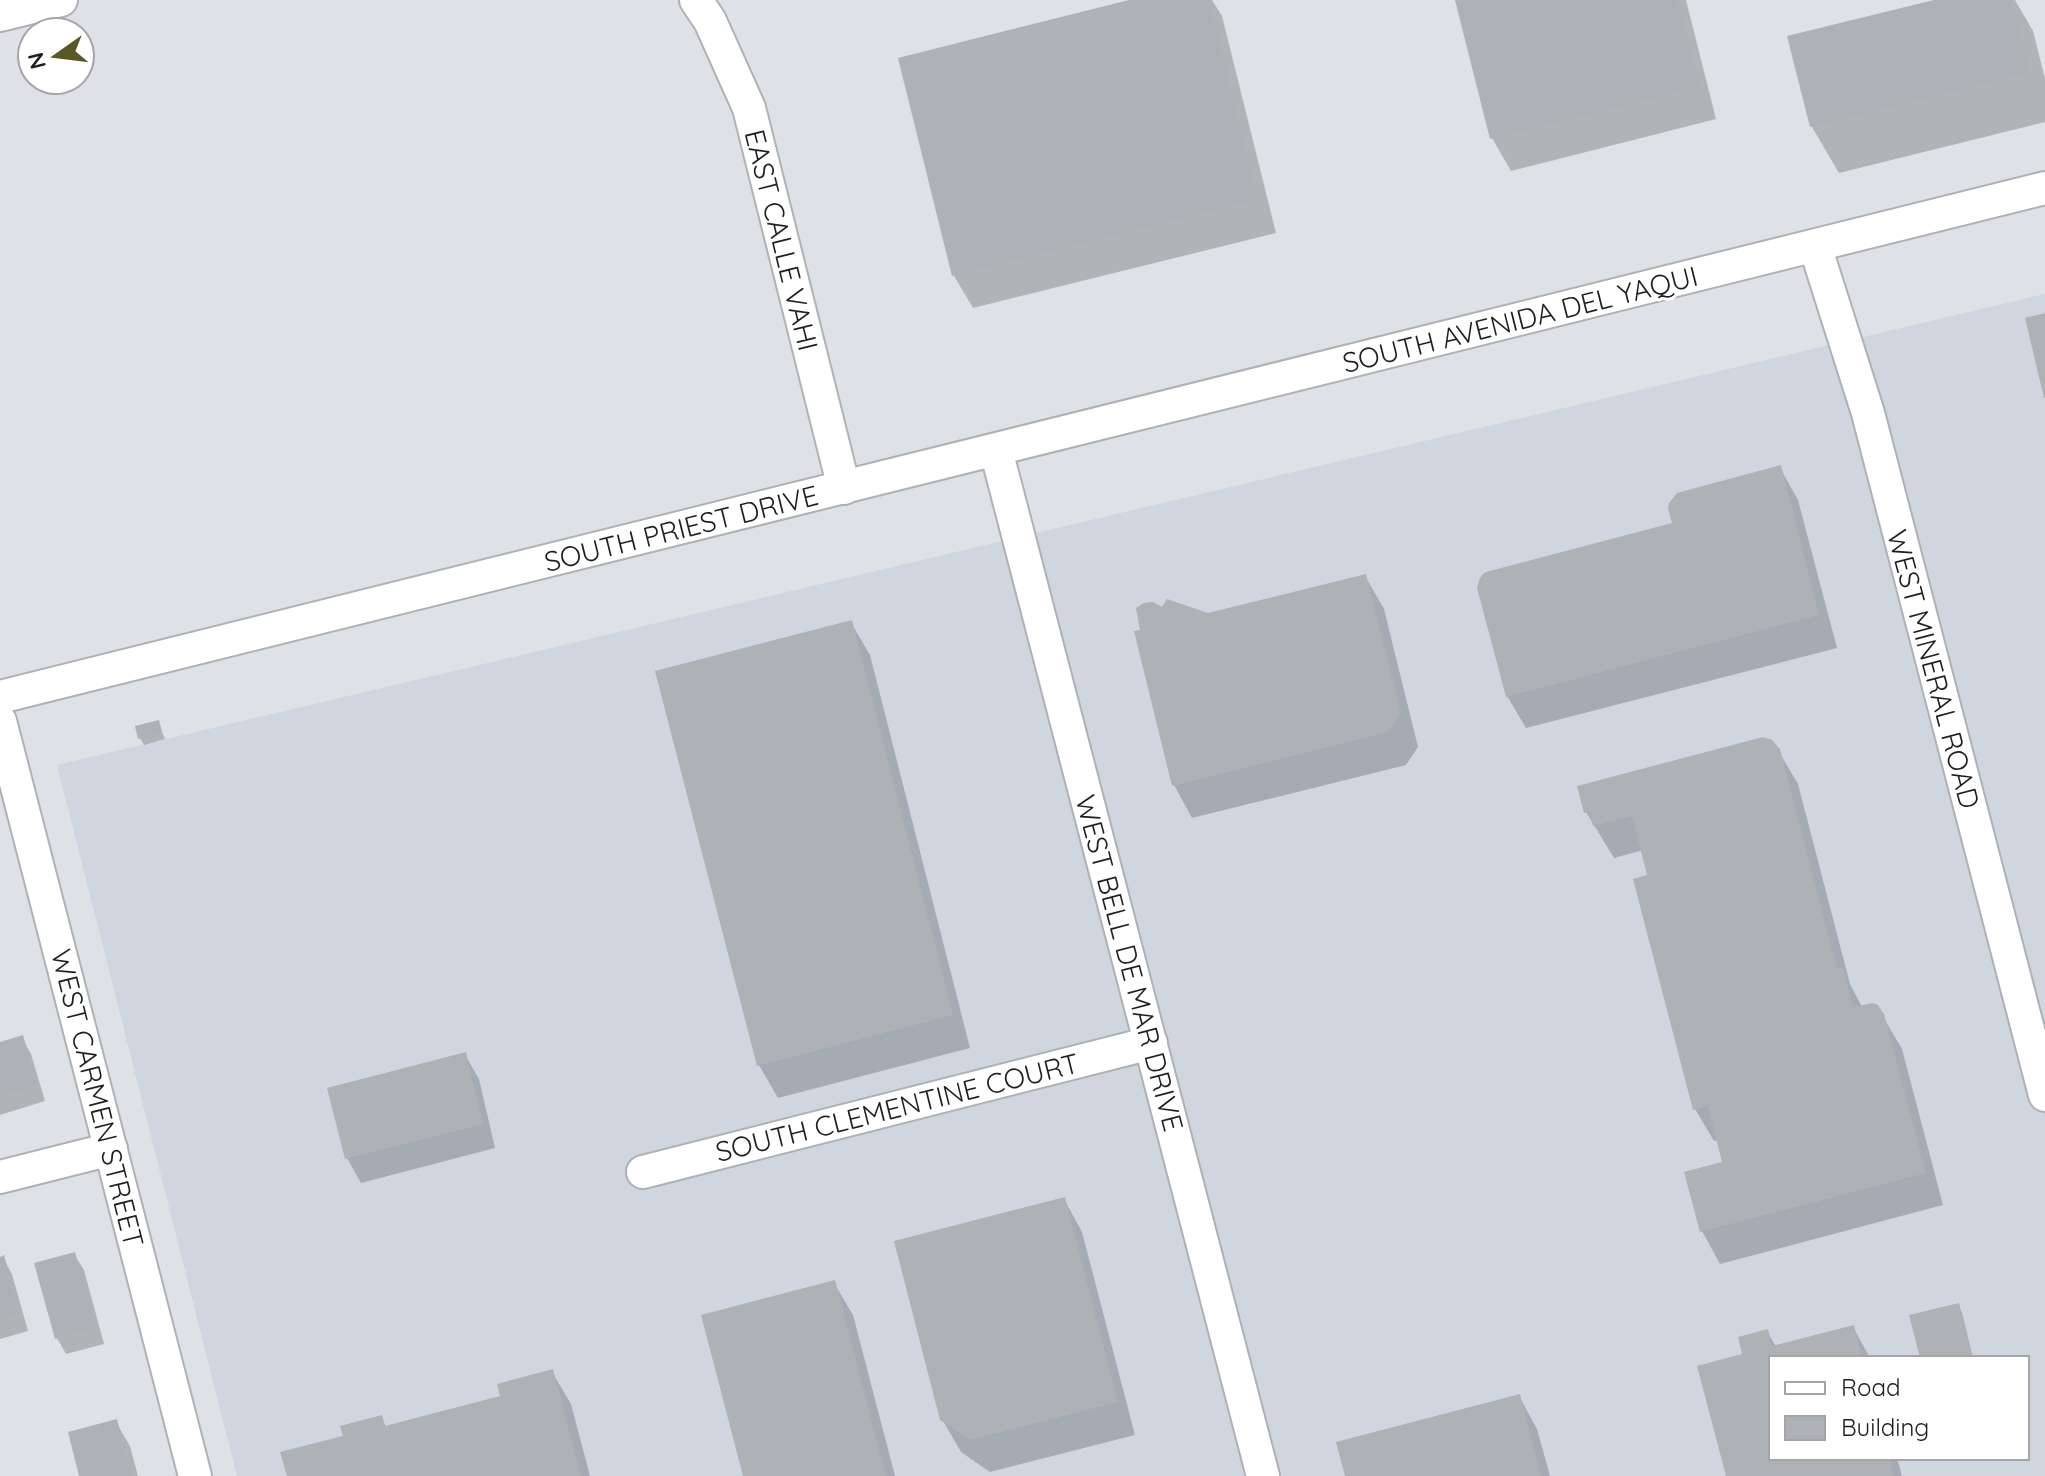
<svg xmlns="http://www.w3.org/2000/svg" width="2045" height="1476" font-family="Quicksand,sans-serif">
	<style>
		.built { fill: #cfd6e0; fill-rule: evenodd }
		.shadow { fill: #0003 }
		.building { fill: #aeb1b5 }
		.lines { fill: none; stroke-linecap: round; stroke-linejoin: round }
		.minor-casing { stroke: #aeb1b5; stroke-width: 36 }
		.minor { stroke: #fff; stroke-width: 32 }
		.labels { text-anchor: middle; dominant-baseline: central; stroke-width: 6; stroke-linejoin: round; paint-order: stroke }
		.street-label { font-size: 28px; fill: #1d1e1f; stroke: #fff }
	</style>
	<rect width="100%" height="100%" fill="#dee1e5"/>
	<path class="built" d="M2045,294V1476H237L57,765ZM1771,1358H2027V1458H1771Z"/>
	<g class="shadow">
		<polygon points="1138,0 1212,0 1222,16 1276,233 973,308 954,276 900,59"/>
		<polygon points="1457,0 1686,0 1716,119 1511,171 1492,138"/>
		<polygon points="1942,0 2015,0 2033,31 2045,79 2045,122 1839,173 1812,127"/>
		<polygon points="1780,468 1798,500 1837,648 1526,728 1507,696 1675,524"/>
		<polygon points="1365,576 1384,609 1418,747 1406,765 1192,818 1174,785 1143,631 1163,609 1208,615"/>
		<polygon points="851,623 870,655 970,1048 778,1098 759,1065"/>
		<polygon points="158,722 165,739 144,745 140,738"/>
		<polygon points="1778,750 1798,784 1850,984 1862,1007 1882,1015 1902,1049 1943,1205 1720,1264 1702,1231 1725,1163 1719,1140 1714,1141 1695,1109 1650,876 1643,850 1614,858 1586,812"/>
		<polygon points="22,1038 31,1054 45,1101 0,1115 0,1044"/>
		<polygon points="465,1055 479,1079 495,1148 361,1183 347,1158 329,1089"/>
		<polygon points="1064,1199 1082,1232 1135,1435 990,1472 961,1452 942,1419"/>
		<polygon points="74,1254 84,1270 104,1344 66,1354 57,1338"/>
		<polygon points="3,1258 12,1274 28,1331 0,1339 0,1259"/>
		<polygon points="834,1283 853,1315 895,1476 745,1476"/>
		<polygon points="1958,1306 1962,1313 1973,1358 1922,1358"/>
		<polygon points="1853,1327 1870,1358 1771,1358 1771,1458 1897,1458 1902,1476 1728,1476 1767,1331 1776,1347"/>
		<polygon points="552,1372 571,1404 590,1476 289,1476 345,1438 381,1417 386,1427 502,1397"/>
		<polygon points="1519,1396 1537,1429 1550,1476 1347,1476"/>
		<polygon points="116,1422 130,1446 138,1476 81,1476"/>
	</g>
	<g class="building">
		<polygon points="1129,0 1209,0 1258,200 952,276 898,58"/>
		<polygon points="1455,0 1677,0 1699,86 1490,139"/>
		<polygon points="1934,0 2012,0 2030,73 1810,127 1787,36"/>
		<polygon points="2045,313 2045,398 2044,398 2025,318"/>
		<polygon points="1781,465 1819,615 1506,697 1477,588 1480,578 1483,574 1486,572 1672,523 1668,509 1669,503 1677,493"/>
		<polygon points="1366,574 1401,713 1388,732 1172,786 1134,631 1140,630 1136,608 1144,603 1153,602 1162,607 1167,599 1208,613"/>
		<polygon points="852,620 953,1015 757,1066 655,671"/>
		<polygon points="159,720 162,732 138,739 135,726"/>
		<polygon points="1763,737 1772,740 1780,749 1837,969 1843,967 1853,1007 1873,1003 1878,1005 1884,1014 1926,1173 1700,1232 1684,1172 1722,1162 1708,1106 1693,1110 1633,879 1647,875 1632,816 1593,826 1589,812 1584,813 1577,786"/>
		<polygon points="23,1035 37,1085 0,1096 0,1042"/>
		<polygon points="466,1052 483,1124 345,1159 327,1088"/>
		<polygon points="1065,1197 1118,1402 970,1440 940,1420 894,1241"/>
		<polygon points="75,1252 96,1328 55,1339 34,1263"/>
		<polygon points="4,1255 20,1314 0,1320 0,1257"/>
		<polygon points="835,1280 886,1476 743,1476 701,1315"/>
		<polygon points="1959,1303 1972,1358 1920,1358 1909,1315"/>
		<polygon points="1854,1325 1862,1358 1771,1358 1771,1458 1889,1458 1893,1476 1726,1476 1697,1366 1742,1354 1738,1337 1768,1329 1772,1346"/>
		<polygon points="553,1369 581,1476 287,1476 280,1452 343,1436 340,1426 382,1415 385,1426 500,1396 497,1384"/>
		<polygon points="1520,1394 1541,1476 1345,1476 1336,1442"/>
		<polygon points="117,1419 131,1476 79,1476 68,1432"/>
	</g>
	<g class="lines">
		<g class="minor-casing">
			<g id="minor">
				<polyline points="696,0 710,21 749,108 844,488"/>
				<polyline points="0,15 61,0"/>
				<polyline points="1815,246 1868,413 2045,1095"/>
				<polyline points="996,450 1263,1476"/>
				<polyline points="0,697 2045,188"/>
				<polyline points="0,721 195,1476"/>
				<polyline points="643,1172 1151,1043"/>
				<polyline points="0,1177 111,1149"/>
			</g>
		</g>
		<use href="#minor" class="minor"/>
	</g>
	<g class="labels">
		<g class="street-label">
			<text transform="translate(782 240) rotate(76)">EAST CALLE VAHI</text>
			<text transform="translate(1520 319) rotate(-14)">SOUTH AVENIDA DEL YAQUI</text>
			<text transform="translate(681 528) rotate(-14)">SOUTH PRIEST DRIVE</text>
			<text transform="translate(1934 669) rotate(75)">WEST MINERAL ROAD</text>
			<text transform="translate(1130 963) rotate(75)">WEST BELL DE MAR DRIVE</text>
			<text transform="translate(98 1098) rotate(76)">WEST CARMEN STREET</text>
			<text transform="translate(897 1107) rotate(-14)">SOUTH CLEMENTINE COURT</text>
		</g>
	</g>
	<rect x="1769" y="1356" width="260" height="104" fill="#ffffff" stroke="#a5a5a5" stroke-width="2"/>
	<rect x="1785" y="1382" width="40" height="12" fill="#ffffff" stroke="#a5a5a5" stroke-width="2"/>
	<text x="1841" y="1396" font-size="24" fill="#1d1e1f">Road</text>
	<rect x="1785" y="1416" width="40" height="24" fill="#aeb1b5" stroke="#a5a5a5" stroke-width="2"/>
	<text x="1841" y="1436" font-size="24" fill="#1d1e1f">Building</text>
	<g transform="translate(56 56) rotate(256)"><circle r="38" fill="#ffffff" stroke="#a5a5a5" stroke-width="2"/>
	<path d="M0-6L14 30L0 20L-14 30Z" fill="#595926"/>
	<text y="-12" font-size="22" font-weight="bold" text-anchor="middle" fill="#1d1e1f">N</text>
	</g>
</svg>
